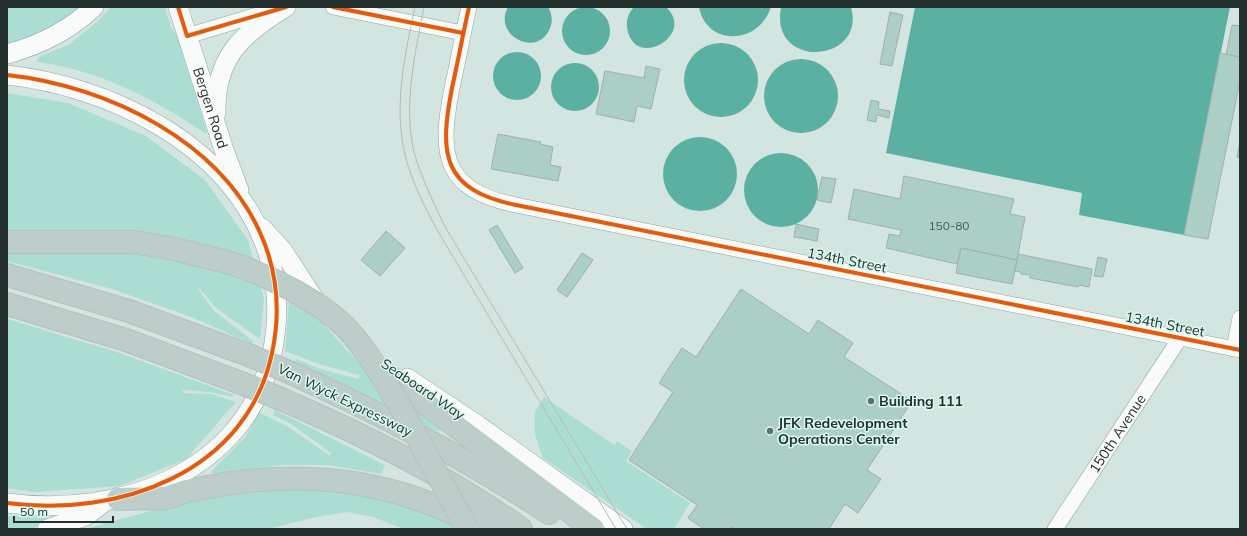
<svg xmlns="http://www.w3.org/2000/svg" width="1247" height="536" font-family="Mulish,sans-serif">
	<style>
		.green { fill: #acddd2 }
		.water { fill: #5cb0a2 }
		.building { fill: #abcec7; stroke: #a2afac }
		.lines { fill: none; stroke-linecap: round; stroke-linejoin: round }
		.minor-casing { stroke: #95a39f; stroke-width: 16 }
		.tertiary-casing { stroke: #95a39f; stroke-width: 20 }
		.motorway-casing { stroke: #b7c0be; stroke-width: 24 }
		.minor { stroke: #f8fbfa; stroke-width: 15 }
		.tertiary { stroke: #f8fbfa; stroke-width: 19 }
		.motorway { stroke: #bccdca; stroke-width: 22 }
		.tram { stroke: #b6bab9; stroke-width: 1 }
		.motorway-bridge-casing { stroke: #b7c0be; stroke-width: 24; stroke-linecap: butt }
		.motorway-bridge { stroke: #bccdca; stroke-width: 22 }
		.cycleway-casing { stroke: #d9f9f1; stroke-width: 6 }
		.cycleway { stroke: #e8590c; stroke-width: 4 }
		.poi-dot { fill: #616f6c; stroke: #d9f9f1; stroke-width: 1.5 }
		.labels { text-anchor: middle; dominant-baseline: central; stroke-width: 3; stroke-linejoin: round; paint-order: stroke }
		.number-label { font-size: 12px; fill: #465854 }
		.street-label { font-size: 14px; fill: #24302d; stroke: #d9f9f1 }
		.poi-label { font-size: 14px; font-weight: bold; fill: #24302d; stroke: #d9f9f1; text-anchor: start }
	</style>
	<rect width="100%" height="100%" fill="#d3e5e0"/>
	<g class="green">
		<polygon points="7,7 88,7 57,30 7,48"/>
		<path d="M111,7H165L171,28L177,36L207,132L206,134C155,99 99,70 37,62L39,57L68,45L97,22Z"/>
		<polygon points="7,93 68,103 146,136 205,180 248,240 264,299 260,339 216,308 199,288 198,289 214,311 253,341 252,344 194,318 112,289 7,261"/>
		<polygon points="284,268 318,318 350,354 440,430 439,432 294,364 296,359 320,369 359,379 359,375 322,365 285,351 289,301"/>
		<polygon points="7,319 117,352 234,395 233,397 210,392 183,390 183,393 211,394 236,402 186,459 120,486 35,492 7,488"/>
		<polygon points="544,397 614,445 617,441 632,451 626,461 690,503 674,529 647,529 543,458 535,435 535,412"/>
		<polygon points="275,410 385,465 381,474 328,465 283,465 235,472 210,473 246,436 258,412 289,427 330,456 331,453 291,424 273,415"/>
		<polygon points="268,484 353,486 475,529 404,529 373,517 347,512 316,517 268,529 85,529 198,498"/>
		<polygon points="7,516 53,518 54,522 30,529 7,529"/>
	</g>
	<g class="water">
		<path d="M508,7H548C552,13 553,21 550,28C538,59 492,36 508,7Z"/>
		<path d="M634,7H666C697,35 633,72 627,27C626,20 629,12 634,7Z"/>
		<path d="M699,7H771C758,46 706,46 699,7Z"/>
		<path d="M781,7H851C867,63 769,71 781,7Z"/>
		<polygon points="915,7 1230,7 1184,235 1079,215 1082,193 886,153"/>
		<circle cx="586" cy="31" r="24"/>
		<circle cx="721" cy="80" r="37"/>
		<circle cx="517" cy="76" r="24"/>
		<circle cx="801" cy="96" r="37"/>
		<circle cx="575" cy="87" r="24"/>
		<circle cx="700" cy="174" r="37"/>
		<circle cx="781" cy="190" r="37"/>
	</g>
	<g class="building">
		<polygon points="890,12 903,15 892,66 880,64"/>
		<polygon points="1232,25 1240,26 1240,57 1226,55"/>
		<polygon points="1220,53 1240,57 1240,81 1208,239 1184,235"/>
		<polygon points="646,66 660,69 651,109 637,106 634,122 596,114 605,71 644,78"/>
		<polygon points="871,100 879,102 878,109 890,111 889,118 877,115 876,122 867,120"/>
		<polygon points="498,134 541,142 540,144 553,147 550,165 561,167 558,181 491,169"/>
		<polygon points="1240,142 1240,158 1237,157"/>
		<polygon points="904,176 1014,199 1010,214 1025,217 1017,260 961,248 957,264 886,248 889,234 900,236 901,230 848,219 854,189 900,199"/>
		<polygon points="822,177 836,179 831,203 817,200"/>
		<polygon points="796,224 819,229 817,241 794,237"/>
		<polygon points="497,225 523,268 515,273 489,230"/>
		<polygon points="386,231 405,248 380,276 361,260"/>
		<polygon points="961,248 1017,260 1012,284 956,273"/>
		<polygon points="582,253 593,260 567,297 557,290"/>
		<polygon points="1018,254 1092,269 1089,287 1079,285 1078,287 1030,278 1030,275 1021,274 1021,272 1015,271"/>
		<polygon points="1098,257 1107,259 1103,277 1094,276"/>
		<polygon points="741,289 809,334 818,320 853,343 844,357 912,401 867,470 881,479 858,513 845,504 829,529 734,529 731,527 730,529 704,529 688,518 697,505 629,460 673,392 659,383 682,348 696,357"/>
	</g>
	<g class="lines">
		<g class="minor-casing">
			<g id="minor">
				<polyline points="333,7 463,33"/>
				<path d="M469,7C463,34 458,61 452,88C439,154 442,190 516,205L1240,350"/>
				<polyline points="187,36 277,9"/>
				<polyline points="1234,349 1240,318"/>
				<path id="s1" d="M1055,529L1180,338"/>
			</g>
		</g>
		<g class="tertiary-casing">
			<g id="tertiary">
				<path id="s2" d="M178,7L224,150L239,190"/>
				<path d="M7,54C40,45 69,31 94,7"/>
				<path d="M7,75C108,86 225,142 264,242C278,278 280,316 272,353C247,473 118,518 7,503"/>
				<path d="M216,113C215,57 242,34 286,7"/>
				<polyline points="262,228 283,251 318,305"/>
				<polyline points="407,378 479,426 623,529"/>
				<polyline points="47,529 86,516 103,503"/>
			</g>
		</g>
		<g class="motorway-casing">
			<g id="motorway">
				<polyline points="7,242 134,242 174,249 231,263"/>
				<polyline points="7,275 129,311 251,356"/>
				<polyline points="7,304 126,340 241,383"/>
				<polyline points="378,368 593,529"/>
				<path d="M291,373C380,413 467,459 549,513"/>
				<path d="M281,399C364,435 447,476 521,529"/>
				<path d="M118,499C133,498 149,499 164,498C172,497 179,493 187,491C202,488 217,485 232,483C327,470 402,485 487,529"/>
			</g>
		</g>
		<use href="#minor" class="minor"/>
		<use href="#tertiary" class="tertiary"/>
		<use href="#motorway" class="motorway"/>
		<g class="tram">
			<path d="M415,7C403,63 390,122 412,177C421,201 433,223 446,245L616,529"/>
			<path d="M424,7C415,54 403,104 414,152C421,177 433,201 444,225L627,529"/>
		</g>
		<g class="motorway-bridge-casing">
			<g id="motorway-bridge">
				<path d="M231,263C269,276 321,301 349,331C373,358 391,391 409,422C428,458 448,493 467,529"/>
				<polyline points="251,356 291,373"/>
				<polyline points="241,383 281,399"/>
			</g>
		</g>
		<use href="#motorway-bridge" class="motorway-bridge"/>
		<g class="cycleway-casing">
			<g id="cycleway">
				<polyline points="178,7 187,36 286,7"/>
				<polyline points="333,7 463,33"/>
				<path d="M469,7C463,34 458,61 452,88C439,154 442,190 516,205L1240,350"/>
				<path d="M7,75C108,86 225,142 264,242C278,278 280,316 272,353C247,473 118,518 7,503"/>
			</g>
		</g>
		<use href="#cycleway" class="cycleway"/>
	</g>
	<g class="poi-dot">
		<circle cx="871" cy="401" r="4"/>
		<circle cx="770" cy="431" r="4"/>
	</g>
	<g class="labels">
		<g class="number-label">
			<text x="949" y="225">150-80</text>
		</g>
		<g class="street-label">
			<text stroke="none"><textPath href="#s2" startOffset="106">Bergen Road</textPath></text>
			<text transform="translate(847 260) rotate(11)">134th Street</text>
			<text transform="translate(1165 324) rotate(11)">134th Street</text>
			<text transform="translate(423 389) rotate(34)">Seaboard Way</text>
			<text transform="translate(345 400) rotate(26)">Van Wyck Expressway</text>
			<text stroke="none"><textPath href="#s1" startOffset="114">150th Avenue</textPath></text>
		</g>
		<g class="poi-label">
			<text x="879" y="401">Building 111</text>
			<text x="778" y="423">JFK Redevelopment<tspan x="778" dy="16">Operations Center</tspan></text>
		</g>
	</g>
	<rect width="1247" height="536" fill="none" stroke="#24302d" stroke-width="16"/>
	<path d="M14 516v6h99v-6" fill="none" stroke="#24302d" stroke-width="2"/>
	<text x="20" y="516" font-size="12" fill="#24302d" stroke="#d9f9f1" stroke-width="3" paint-order="stroke">50 m</text>
</svg>
